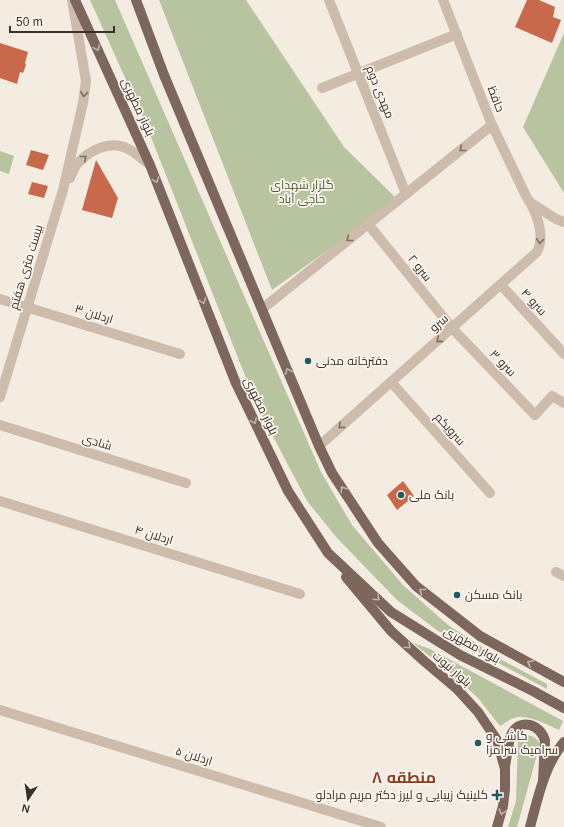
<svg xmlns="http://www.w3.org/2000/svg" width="564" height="827" font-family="Helvetica,Cairo,sans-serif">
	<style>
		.green { fill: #b8c4a0 }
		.building { fill: #c8694b }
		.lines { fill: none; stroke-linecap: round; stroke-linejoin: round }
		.minor { stroke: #cdbbac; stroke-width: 10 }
		.major { stroke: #7d675c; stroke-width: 10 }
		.oneway { stroke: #c2b5ac }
		.oneway2 { stroke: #7d6f65 }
		.poi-dot { fill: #1f5a5e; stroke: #fbf5ee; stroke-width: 1.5 }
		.labels { text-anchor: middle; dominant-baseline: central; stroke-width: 3.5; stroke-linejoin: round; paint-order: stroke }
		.street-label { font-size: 12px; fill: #3b302b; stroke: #fbf5ee }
		.park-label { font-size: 12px; fill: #4a5a2e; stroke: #fbf5ee }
		.poi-label { font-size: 12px; fill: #3b302b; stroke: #fbf5ee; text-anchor: start }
		.district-label { font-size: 16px; font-weight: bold; fill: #8c3b22; stroke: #fbf5ee }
	</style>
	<rect width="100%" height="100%" fill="#f4ebe1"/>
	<g class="green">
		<polygon points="90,0 115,0 321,472 352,525 403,585 448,625 502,660 547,684 547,689 438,631 397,600 337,538 307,501 257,406 145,122"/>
		<polygon points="159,0 246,0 344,147 398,200 272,290"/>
		<polygon points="564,33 564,193 523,127"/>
		<polygon points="0,151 14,156 9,174 0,171"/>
		<path d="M413,643L430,649L563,721L559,730C547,724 531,716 518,717C511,718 506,722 500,726L478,698L453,675Z"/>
		<path d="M523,735C532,735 536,737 540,744L517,827H508L516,801L518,740Z"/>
	</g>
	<g class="building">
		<polygon points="527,0 539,0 555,7 553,17 561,20 552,43 515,27"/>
		<polygon points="0,43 28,52 25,63 26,65 23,73 20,72 17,84 0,78"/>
		<polygon points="31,150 49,155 43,170 26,165"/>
		<polygon points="96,160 118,198 112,218 82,210"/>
		<polygon points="32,182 48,186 44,198 28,194"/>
		<polygon points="403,481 414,496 397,510 387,495"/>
	</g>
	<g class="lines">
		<g class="minor">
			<polyline points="329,0 406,194"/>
			<polyline points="322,88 457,34"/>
			<path d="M70,178C72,174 74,168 77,164C89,151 107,141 124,147C133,150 142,159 150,165"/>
			<polyline points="531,203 556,219 564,222"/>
			<polyline points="368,224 452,328 535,415 552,396 564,403"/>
			<polyline points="501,285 564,354"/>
			<polyline points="0,299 180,354"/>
			<polyline points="262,309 492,125"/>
			<polyline points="391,382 490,493"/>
			<polyline points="0,397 63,190 83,103 86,81 72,0"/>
			<polyline points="0,425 186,483"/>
			<path d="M319,446L537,252C546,235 536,211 526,196L492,125L443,0"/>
			<polyline points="0,501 300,594"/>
			<polyline points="556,572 564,576"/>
			<polyline points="0,710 381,827"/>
		</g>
		<g class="major">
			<polyline points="75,0 150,165 235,381 288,491 328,553 391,612 460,655 533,691 564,708"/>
			<polyline points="136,0 164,75 319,446 332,473 378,543 416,586 480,636 564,682"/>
			<polyline points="346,577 391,631 424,661 457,689 478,712 497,740 505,769 505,789 503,806 497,827"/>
			<path d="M505,766C507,756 508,744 511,735C519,717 541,724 545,741L543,780"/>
			<path d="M530,827C538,798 544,766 564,742"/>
		</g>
	</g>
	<defs><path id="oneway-chevron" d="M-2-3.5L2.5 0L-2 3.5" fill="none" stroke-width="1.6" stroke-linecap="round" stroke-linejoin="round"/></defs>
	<g class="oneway">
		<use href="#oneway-chevron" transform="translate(97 48) rotate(66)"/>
		<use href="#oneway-chevron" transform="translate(156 180) rotate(69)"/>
		<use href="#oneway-chevron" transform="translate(203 301) rotate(69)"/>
		<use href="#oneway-chevron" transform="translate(288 371) rotate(-112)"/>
		<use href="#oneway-chevron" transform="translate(254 421) rotate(64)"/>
		<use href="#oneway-chevron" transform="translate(343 489) rotate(-123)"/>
		<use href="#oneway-chevron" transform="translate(422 591) rotate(-142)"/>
		<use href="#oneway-chevron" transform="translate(377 598) rotate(43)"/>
		<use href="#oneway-chevron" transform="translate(408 646) rotate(43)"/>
		<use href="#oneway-chevron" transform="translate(530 663) rotate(-152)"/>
		<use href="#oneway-chevron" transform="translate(502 812) rotate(106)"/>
	</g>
	<g class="oneway2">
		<use href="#oneway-chevron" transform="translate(84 94) rotate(96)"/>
		<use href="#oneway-chevron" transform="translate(462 149) rotate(141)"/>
		<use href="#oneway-chevron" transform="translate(84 158) rotate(-39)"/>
		<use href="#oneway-chevron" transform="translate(349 239) rotate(141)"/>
		<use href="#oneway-chevron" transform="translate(540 241) rotate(94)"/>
		<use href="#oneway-chevron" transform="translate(439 340) rotate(139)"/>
		<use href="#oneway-chevron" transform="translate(341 426) rotate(139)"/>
	</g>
	<g class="poi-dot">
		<circle cx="308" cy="361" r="4"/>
		<circle cx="401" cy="495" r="4"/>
		<circle cx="457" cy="595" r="4"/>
		<circle cx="478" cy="743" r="4"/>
		<path d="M495 789h4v4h4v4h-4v4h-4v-4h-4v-4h4z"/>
	</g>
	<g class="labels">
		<g class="street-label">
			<text transform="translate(380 92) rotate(68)">مهدی دوم</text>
			<text transform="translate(496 99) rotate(69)">حافظ</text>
			<text transform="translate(138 107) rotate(65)">بلوار مطهری</text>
			<text transform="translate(26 267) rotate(-73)">بیست متری هفتم</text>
			<text transform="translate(420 268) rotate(51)">سرو ۲</text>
			<text transform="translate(534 302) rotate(48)">سرو ۴</text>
			<text transform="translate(94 314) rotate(17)">اردلان ۳</text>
			<text transform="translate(439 323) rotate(-41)">سرو</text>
			<text transform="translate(503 363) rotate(46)">سرو ۳</text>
			<text transform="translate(261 406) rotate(64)">بلوار مطهری</text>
			<text transform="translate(450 429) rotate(48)">سرویکم</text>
			<text transform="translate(97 442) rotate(17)">شادی</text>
			<text transform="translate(154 535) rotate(17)">اردلان ۴</text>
			<text transform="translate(472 645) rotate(29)">بلوار مطهری</text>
			<text transform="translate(452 669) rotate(41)">بلوار نبوت</text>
			<text transform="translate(194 756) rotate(17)">اردلان ۵</text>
		</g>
		<g class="park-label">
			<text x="302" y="185">گلزار شهدای<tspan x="302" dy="14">حاجی آباد</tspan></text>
		</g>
		<g class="poi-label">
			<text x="316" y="361">دفترخانه مدنی</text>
			<text x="409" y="495">بانک ملی</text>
			<text x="465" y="595">بانک مسکن</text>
			<text x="486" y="736">کاشی و<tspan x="486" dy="14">سرامیک سرامزا</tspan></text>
			<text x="488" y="795" text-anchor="end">کلینیک زیبایی و لیرز دکتر مریم مرادلو</text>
		</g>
		<g class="district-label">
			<text x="404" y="777">منطقه ۸</text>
		</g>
	</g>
	<g transform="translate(28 799) rotate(193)" stroke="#fbf5ee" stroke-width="3" paint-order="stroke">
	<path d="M0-3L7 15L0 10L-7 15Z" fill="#3b302b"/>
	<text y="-6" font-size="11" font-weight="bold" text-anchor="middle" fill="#3b302b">N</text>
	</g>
	<path d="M10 26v6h104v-6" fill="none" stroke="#3b302b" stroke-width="2"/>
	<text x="16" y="26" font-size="12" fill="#3b302b" stroke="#fbf5ee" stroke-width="3" paint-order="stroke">50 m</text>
</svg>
